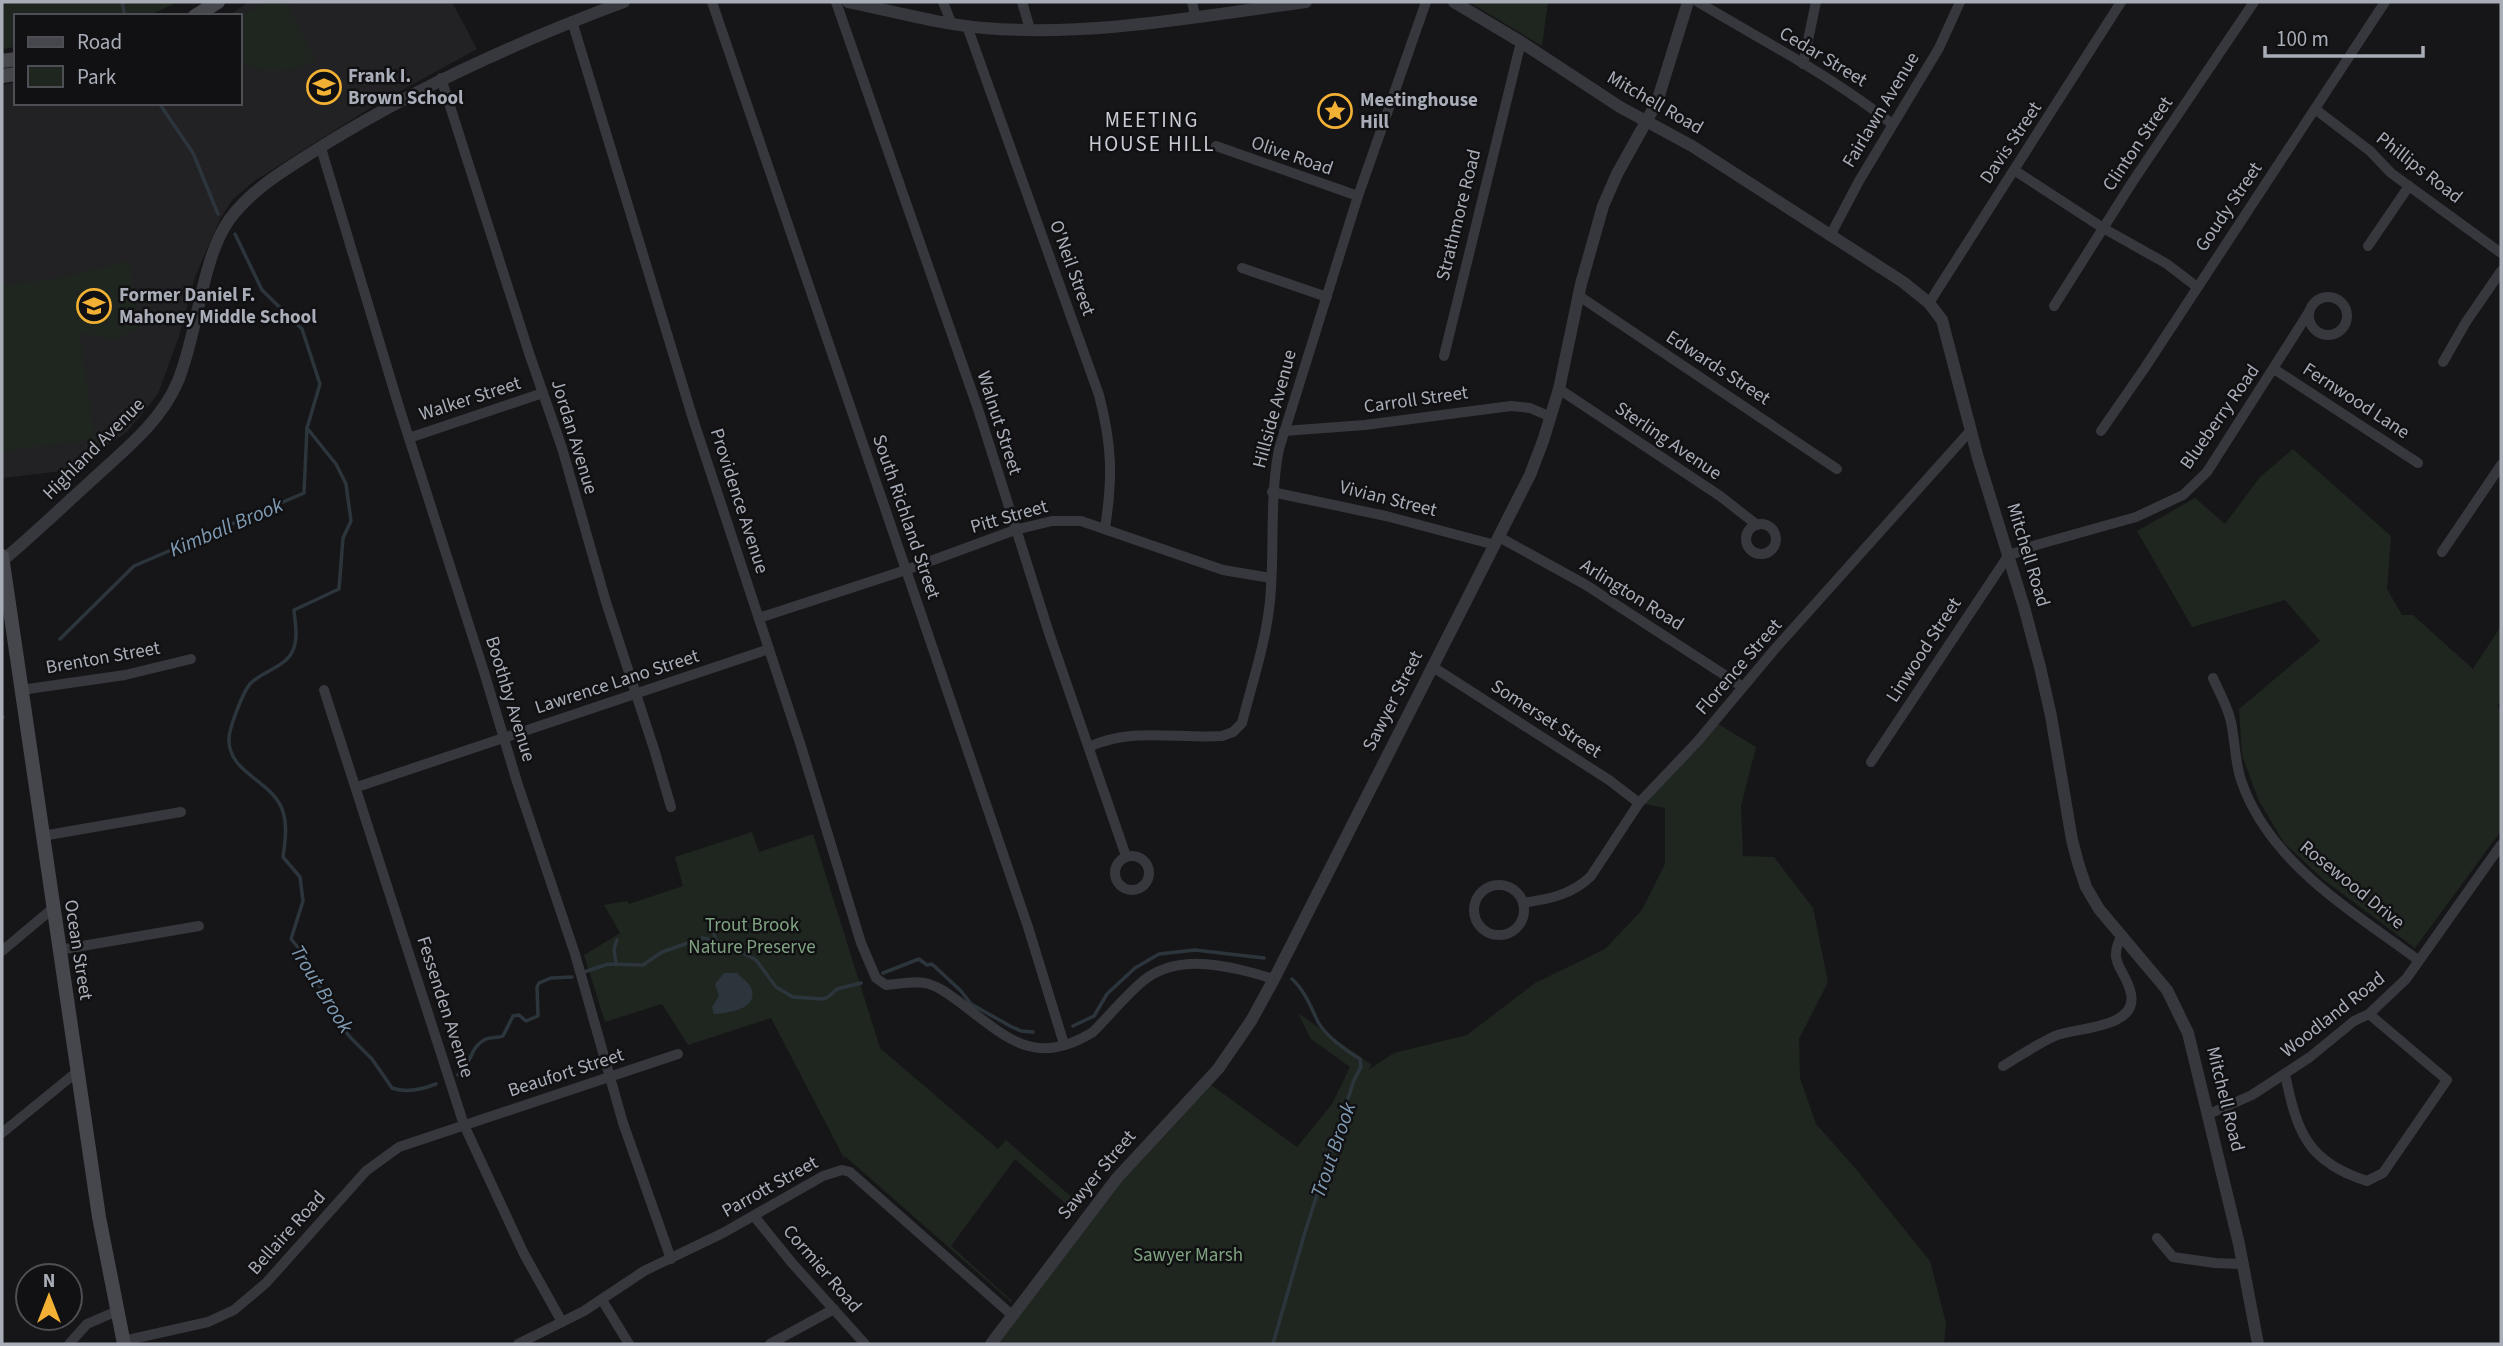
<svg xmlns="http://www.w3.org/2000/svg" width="2503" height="1346" font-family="'Source Sans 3',sans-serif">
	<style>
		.built { fill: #222225 }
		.green { fill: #1e261f }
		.water { fill: #2c353c }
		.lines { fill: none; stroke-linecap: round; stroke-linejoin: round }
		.stream { stroke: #2c353c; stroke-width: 3.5 }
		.minor { stroke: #37383d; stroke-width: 10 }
		.tertiary { stroke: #37383d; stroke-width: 12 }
		.secondary { stroke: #45474d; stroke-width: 14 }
		.labels { text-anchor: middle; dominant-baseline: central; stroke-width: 5; stroke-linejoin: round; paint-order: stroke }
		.street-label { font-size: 19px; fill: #a8adb8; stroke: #111113 }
		.poi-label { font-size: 19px; font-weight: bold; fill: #a8adb8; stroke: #111113; text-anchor: start }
		.park-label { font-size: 19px; fill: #7fa381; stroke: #111113 }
		.neighbourhood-label { font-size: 21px; letter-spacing: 2px; fill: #c9ccd4; stroke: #111113 }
		.water-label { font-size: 21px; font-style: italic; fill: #7f9bb3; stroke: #111113 }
	</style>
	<rect width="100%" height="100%" fill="#161618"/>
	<polygon class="built" points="248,2 452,2 477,49 375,105 253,182 233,199 220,219 195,277 179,336 158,394 127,432 71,470 2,478 2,85 16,82 16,103 240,103 240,16 229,16"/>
	<g class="green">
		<polygon points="2,2 178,2 148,16 16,16 16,47 2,49"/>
		<path d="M269,2L287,4L315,60C291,72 262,77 240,59V16Z"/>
		<polygon points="1469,2 1548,2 1542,46"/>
		<path d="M124,262L130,265L139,327C112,344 107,338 79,332L95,439L3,451L2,286L59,278Z"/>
		<polygon points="2293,449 2391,536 2387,589 2402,615 2413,615 2473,669 2501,626 2501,701 2497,706 2501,709 2501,831 2415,948 2324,880 2284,843 2258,799 2242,755 2239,709 2320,641 2285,600 2192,627 2137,531 2195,498 2225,524 2260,477"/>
		<polygon points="1715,722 1756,747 1741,806 1743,856 1774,857 1813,908 1828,982 1799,1039 1800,1078 1816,1124 1855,1168 1930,1261 1946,1323 1944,1344 991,1344 1088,1214 1207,1082 1297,1147 1332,1104 1350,1067 1311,1039 1298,1013 1372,1065 1368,1070 1394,1053 1467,1035 1535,983 1605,949 1642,910 1665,864 1665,808 1639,803"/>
		<polygon points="752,832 759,852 813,834 880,1048 998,1149 1006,1140 1082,1206 1076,1213 1015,1159 951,1246 1012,1301 1011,1302 846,1157 844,1158 771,1018 688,1045 662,1004 605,1022 584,955 620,933 604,905 627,901 629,904 683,886 675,857"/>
	</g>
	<path class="water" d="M724,973H737C742,978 750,983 752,990C757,1010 727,1013 714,1014L712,1007L719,996L715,984Z"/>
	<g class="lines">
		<g class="stream">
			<polyline points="122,2 125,16"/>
			<polyline points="159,103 193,153 218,214"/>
			<path d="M307,428L336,464L346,484L351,521L343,538L339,589L294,610C295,624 299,639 292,652C285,667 261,672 250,684C243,692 229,728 229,739C228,773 271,780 282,809C288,824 285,842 283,857L300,877L303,901L291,939L306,957L331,1011L349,1036L372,1059L392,1088C405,1093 423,1089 436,1084"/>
			<polyline points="60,639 134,566 304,493 307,428 320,384 302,329 262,290 235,234"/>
			<polyline points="2,718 3,717"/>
			<polyline points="715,939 713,927 717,920"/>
			<polyline points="616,964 614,949 617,940"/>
			<polyline points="584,972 608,964 643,965 662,952 703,938 725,943 756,960 776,987 793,997 823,999 828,997 837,989 861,983"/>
			<polyline points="883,973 919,959 927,965 932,964 961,991 971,1004 1010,1026 1021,1031 1033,1032"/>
			<polyline points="1073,1026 1094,1016 1107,994 1135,968 1159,954 1195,950 1264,958"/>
			<path d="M458,1075C472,1065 469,1047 486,1039C492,1037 498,1038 503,1036L513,1016L519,1015L526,1021L538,1016L537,987L539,983L551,978L572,977"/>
			<path d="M1273,1344L1305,1232L1354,1080L1361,1067L1360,1059C1346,1051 1326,1036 1318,1022C1311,1007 1305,991 1292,979"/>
		</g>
		<g class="minor">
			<polyline points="712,2 1028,927 1064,1044"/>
			<polyline points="836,2 978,409 1049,633 1126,856"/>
			<polyline points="943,2 951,22"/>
			<polyline points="1022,2 1030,29"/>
			<polyline points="1192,2 1195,16"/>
			<path d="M1698,2C1763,41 1832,76 1892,124"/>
			<path d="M572,21L693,419L800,743L861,943L876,978L886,985C900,984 916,980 929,984C942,988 951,996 962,1004C1007,1038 1035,1068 1093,1032C1110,1015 1125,996 1143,981C1180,951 1233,967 1274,979"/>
			<path d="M967,26L1099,395C1112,445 1113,477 1105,528"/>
			<polyline points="1803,64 1816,2"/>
			<polyline points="441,78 529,353 562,448 606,602 654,749 671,807"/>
			<polyline points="2315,109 2370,151 2391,173 2501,253"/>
			<polyline points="1216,146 1358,196"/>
			<polyline points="321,148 399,407 484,672 517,782 575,954 623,1123 671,1259"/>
			<polyline points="2014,170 2103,228 2167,264 2197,287"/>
			<polyline points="1830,236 1859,181 1939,48 1960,2"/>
			<polyline points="2368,246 2409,186"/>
			<polyline points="1242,268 1327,297"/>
			<polyline points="1579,296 1837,469"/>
			<circle cx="2328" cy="316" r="19"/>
			<polyline points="1929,303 2121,2"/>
			<polyline points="2054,306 2133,181 2254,2"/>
			<polyline points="1444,356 1521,42"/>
			<polyline points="2443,362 2466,322 2501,271"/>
			<polyline points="2274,369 2418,463"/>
			<polyline points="1559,389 1720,496 1757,525"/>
			<polyline points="1284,431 1365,425 1511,406 1530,408 1551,417"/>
			<polyline points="2101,431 2144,369 2385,2"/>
			<polyline points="409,438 543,393"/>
			<polyline points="1272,492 1386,516 1495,545"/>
			<circle cx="1761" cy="539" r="15"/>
			<polyline points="1499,537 1586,585 1743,687"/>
			<polyline points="2442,552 2501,465"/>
			<polyline points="759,618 906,570 1015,530 1052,521 1081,521 1223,570 1271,578"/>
			<polyline points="1433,667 1609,780 1639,803"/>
			<path d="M2213,678C2219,692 2228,707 2231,722C2235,741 2235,762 2241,780C2269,863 2351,910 2418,960"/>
			<polyline points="21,690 125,675 191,659"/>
			<polyline points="324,690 464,1125 524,1254 562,1322"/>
			<path d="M1089,747C1132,727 1176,739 1222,736L1233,732L1242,723C1252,683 1266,642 1270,601C1275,550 1269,500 1279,449L1358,196L1426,2"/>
			<polyline points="1871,762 2008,556 2033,546 2136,517 2183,495 2207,472 2309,312"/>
			<polyline points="357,787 769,649"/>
			<polyline points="42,836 181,812"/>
			<circle cx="1132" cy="873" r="17"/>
			<circle cx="1499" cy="910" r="25"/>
			<path d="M1523,903C1549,899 1572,895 1591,876L1639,803L1698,741L1774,650L1971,430"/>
			<polyline points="59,950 199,926"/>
			<polyline points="2,951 52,909"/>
			<path d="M2003,1066C2020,1056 2037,1044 2055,1036C2076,1027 2138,1029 2131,994C2126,968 2106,964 2122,935"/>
			<path d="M2285,1074C2297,1132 2307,1162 2367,1181L2383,1173L2447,1080L2369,1014"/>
			<polyline points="2209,1114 2252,1095 2310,1057 2354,1021 2369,1014 2406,979 2501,845"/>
			<polyline points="2,1133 78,1071"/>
			<polyline points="754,1216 792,1263 865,1344"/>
			<polyline points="2157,1238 2173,1257 2215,1263 2243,1264"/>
			<polyline points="602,1300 629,1344"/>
			<polyline points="123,1341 208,1322 234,1310 266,1283 366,1171 399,1147 678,1054"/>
			<polyline points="69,1344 87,1324 117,1311"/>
			<polyline points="518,1344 584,1311 644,1271 723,1233 823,1176 842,1170 850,1172 1013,1316"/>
			<polyline points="770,1344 834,1309"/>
		</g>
		<g class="tertiary">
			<path d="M848,2C893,11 938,24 984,28C1091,37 1201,16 1306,2"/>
			<polyline points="1454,2 1521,42 1620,107 1692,146 1903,282 1929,303 1942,320 1978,458 2024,607 2040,667 2051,716 2072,840 2078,863 2086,887 2099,909 2167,990 2188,1033 2239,1244 2258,1344"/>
			<path d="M2,561C33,535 62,507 92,480C124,450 161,422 178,381C198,333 201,260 229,220C253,187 290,167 324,145C419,86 519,41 624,2"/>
			<polyline points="991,1344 1117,1178 1218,1069 1251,1021 1274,979 1530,475 1543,441 1559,389 1581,284 1603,206 1617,174 1657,102 1688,2"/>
		</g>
		<g class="secondary">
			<polyline points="195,16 218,2"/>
			<polyline points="2,61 16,59"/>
			<polyline points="2,76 16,74"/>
			<polyline points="2,556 99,1217 124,1344"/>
		</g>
	</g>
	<defs>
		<g id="school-ring" transform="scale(1.75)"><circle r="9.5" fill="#111113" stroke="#f2b134" stroke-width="1.5"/><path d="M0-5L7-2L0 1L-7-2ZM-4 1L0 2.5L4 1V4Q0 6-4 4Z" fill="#f2b134"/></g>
		<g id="sight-ring" transform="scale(1.75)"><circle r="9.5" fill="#111113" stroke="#f2b134" stroke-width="1.5"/><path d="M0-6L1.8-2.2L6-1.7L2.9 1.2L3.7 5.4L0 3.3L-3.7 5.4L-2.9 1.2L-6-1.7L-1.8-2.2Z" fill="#f2b134"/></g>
	</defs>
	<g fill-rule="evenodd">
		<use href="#school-ring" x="324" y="87"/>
		<use href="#sight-ring" x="1335" y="111"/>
		<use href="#school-ring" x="94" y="306"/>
	</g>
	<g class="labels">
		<g class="street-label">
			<text transform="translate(1823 57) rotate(31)">Cedar Street</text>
			<text transform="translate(1655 103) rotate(30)">Mitchell Road</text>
			<text transform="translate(1881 110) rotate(-59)">Fairlawn Avenue</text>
			<text transform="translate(2011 143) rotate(-56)">Davis Street</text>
			<text transform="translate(2138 144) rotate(-56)">Clinton Street</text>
			<text transform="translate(1292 156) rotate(19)">Olive Road</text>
			<text transform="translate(2419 168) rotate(38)">Phillips Road</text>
			<text transform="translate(2229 207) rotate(-56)">Goudy Street</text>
			<text transform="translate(1459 215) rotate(-76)">Strathmore Road</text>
			<text transform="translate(1072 268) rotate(70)">O'Neil Street</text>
			<text transform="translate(1718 368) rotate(33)">Edwards Street</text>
			<text transform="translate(470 399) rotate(-18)">Walker Street</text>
			<text transform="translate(1416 400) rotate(-8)">Carroll Street</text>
			<text transform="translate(2356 401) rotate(33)">Fernwood Lane</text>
			<text transform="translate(1275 409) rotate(-75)">Hillside Avenue</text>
			<text transform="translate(2220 417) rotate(-55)">Blueberry Road</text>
			<text transform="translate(999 423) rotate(72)">Walnut Street</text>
			<text transform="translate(574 437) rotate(73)">Jordan Avenue</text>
			<text transform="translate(1668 441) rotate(34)">Sterling Avenue</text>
			<text transform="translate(94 449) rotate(-45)">Highland Avenue</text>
			<text transform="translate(1388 499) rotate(14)">Vivian Street</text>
			<text transform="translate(739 501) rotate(72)">Providence Avenue</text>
			<text transform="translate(906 517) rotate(71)">South Richland Street</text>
			<text transform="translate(1009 517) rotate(-16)">Pitt Street</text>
			<text transform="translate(2028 555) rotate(73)">Mitchell Road</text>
			<text transform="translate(1632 595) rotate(32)">Arlington Road</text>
			<text transform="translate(1924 650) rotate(-57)">Linwood Street</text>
			<text transform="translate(103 658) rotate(-10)">Brenton Street</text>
			<text transform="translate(1739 667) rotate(-49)">Florence Street</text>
			<text transform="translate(617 682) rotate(-18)">Lawrence Lano Street</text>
			<text transform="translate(510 699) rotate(73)">Boothby Avenue</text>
			<text transform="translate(1393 701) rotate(-63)">Sawyer Street</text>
			<text transform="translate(1546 719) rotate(33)">Somerset Street</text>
			<text transform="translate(2352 885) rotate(39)">Rosewood Drive</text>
			<text transform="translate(78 950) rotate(81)">Ocean Street</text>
			<text transform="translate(445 1007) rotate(72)">Fessenden Avenue</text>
			<text transform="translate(2333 1015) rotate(-38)">Woodland Road</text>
			<text transform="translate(566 1073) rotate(-18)">Beaufort Street</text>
			<text transform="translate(2225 1099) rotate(76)">Mitchell Road</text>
			<text transform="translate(1097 1175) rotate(-50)">Sawyer Street</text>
			<text transform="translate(770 1187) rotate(-29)">Parrott Street</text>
			<text transform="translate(287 1233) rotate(-48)">Bellaire Road</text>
			<text transform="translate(822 1269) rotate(49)">Cormier Road</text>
		</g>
		<g class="poi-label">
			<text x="348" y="76">Frank I.<tspan x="348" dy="22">Brown School</tspan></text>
			<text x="1360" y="100">Meetinghouse<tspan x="1360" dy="22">Hill</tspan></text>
			<text x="119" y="295">Former Daniel F.<tspan x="119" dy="22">Mahoney Middle School</tspan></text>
		</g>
		<g class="park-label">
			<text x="752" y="925">Trout Brook<tspan x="752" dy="22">Nature Preserve</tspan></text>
			<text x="1188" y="1255">Sawyer Marsh</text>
		</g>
		<g class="neighbourhood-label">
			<text x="1152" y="120">MEETING<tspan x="1152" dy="24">HOUSE HILL</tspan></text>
		</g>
		<g class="water-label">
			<text transform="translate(226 527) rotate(-23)">Kimball Brook</text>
			<text transform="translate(322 989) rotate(58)">Trout Brook</text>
			<text transform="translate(1333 1150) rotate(-71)">Trout Brook</text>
		</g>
	</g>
	<rect width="2503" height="1346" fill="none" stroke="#a8adb8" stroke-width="7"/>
	<rect x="14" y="14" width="228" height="91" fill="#111113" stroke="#4d4f55" stroke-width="2"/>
	<rect x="28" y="37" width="35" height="10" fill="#45474d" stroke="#4d4f55" stroke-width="2"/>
	<text x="77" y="49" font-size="21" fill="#a8adb8">Road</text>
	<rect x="28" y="66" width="35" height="21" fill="#1e261f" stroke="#4d4f55" stroke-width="2"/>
	<text x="77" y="84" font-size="21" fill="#a8adb8">Park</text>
	<g transform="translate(49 1297)"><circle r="33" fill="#111113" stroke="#4d4f55" stroke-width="2"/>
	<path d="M0-5L12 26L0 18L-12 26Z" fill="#f2b134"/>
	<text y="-10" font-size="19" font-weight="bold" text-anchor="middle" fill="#a8adb8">N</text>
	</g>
	<path d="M2265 46v10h158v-10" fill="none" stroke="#a8adb8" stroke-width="3.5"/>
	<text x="2276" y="46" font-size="21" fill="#a8adb8" stroke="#111113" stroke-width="5" paint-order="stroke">100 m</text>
</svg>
